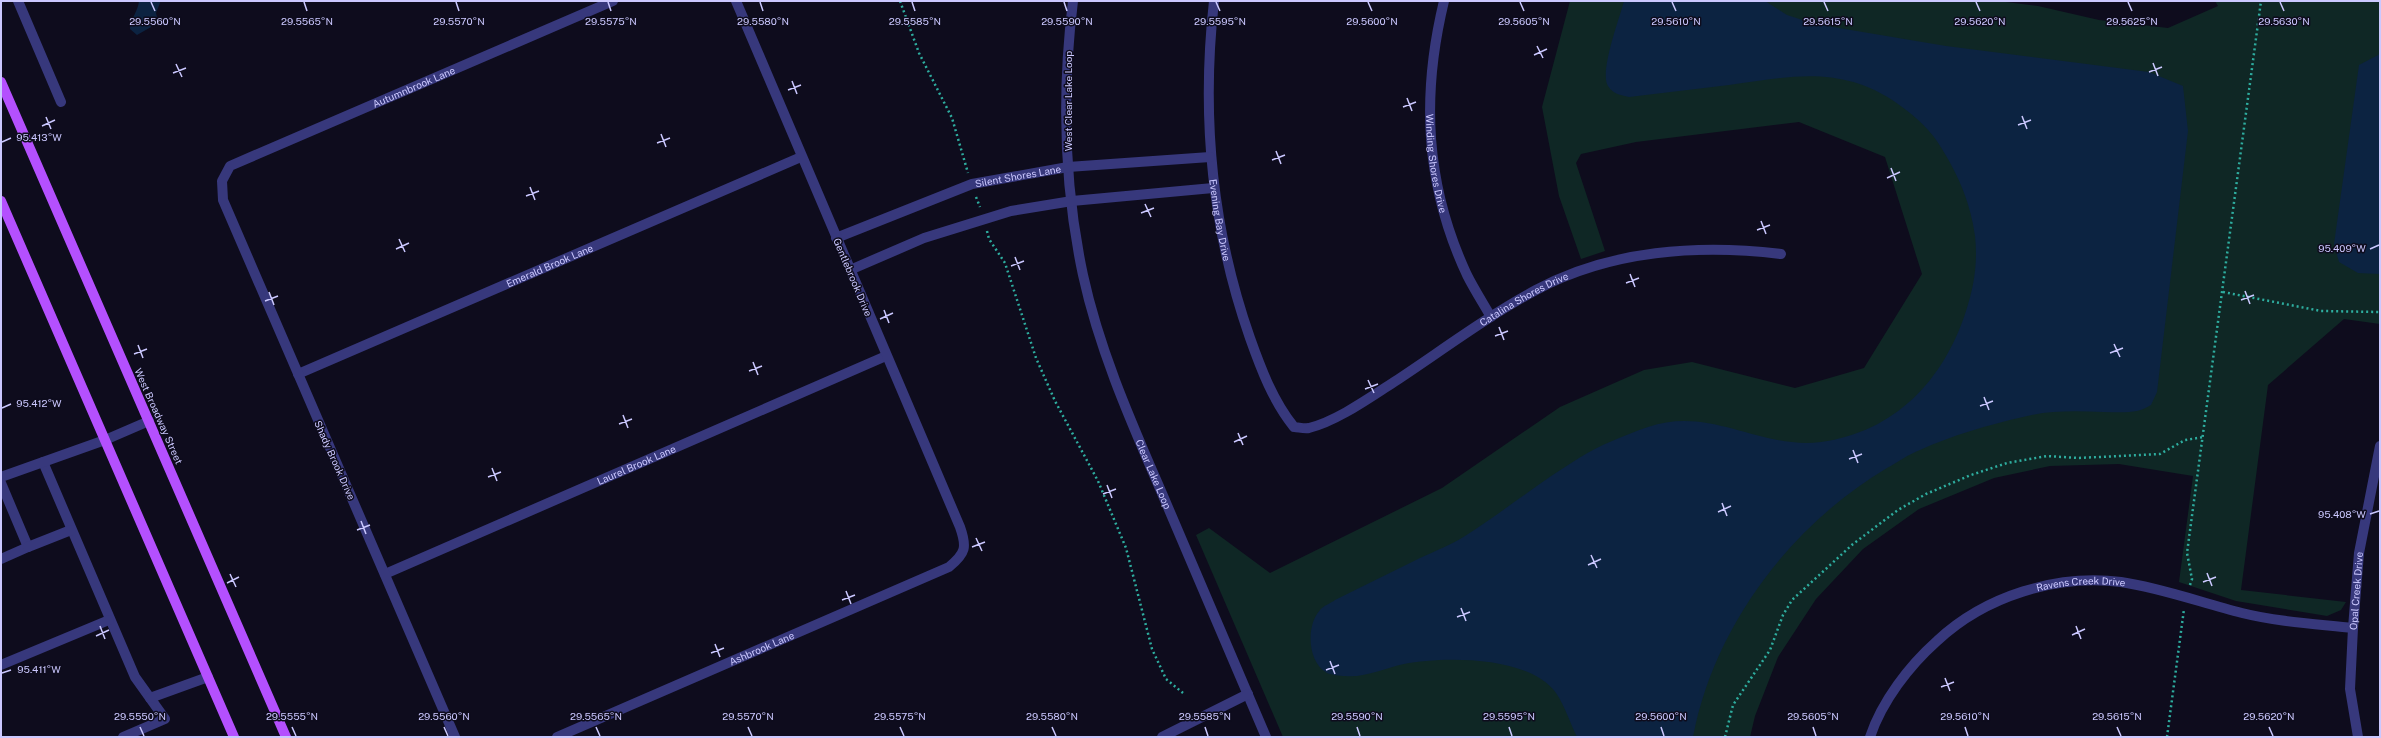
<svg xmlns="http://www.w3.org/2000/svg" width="2381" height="738" font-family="'Public Sans',sans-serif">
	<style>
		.green { fill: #0f2725 }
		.water { fill: #0c2341 }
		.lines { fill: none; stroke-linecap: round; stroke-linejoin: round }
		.path { stroke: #2ead9f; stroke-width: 2.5; stroke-dasharray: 2 3; stroke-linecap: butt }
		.minor { stroke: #37387c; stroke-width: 10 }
		.major { stroke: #b450fe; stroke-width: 10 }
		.ticks { fill: none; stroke: #cbc8ff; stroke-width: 1.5 }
		.labels { text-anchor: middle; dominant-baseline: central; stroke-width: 3; stroke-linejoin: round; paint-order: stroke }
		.street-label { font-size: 10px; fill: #cbc8ff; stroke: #0e0c1d }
		.ticks-label { font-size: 10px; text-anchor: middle; fill: #cbc8ff; stroke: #0e0c1d; stroke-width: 3; stroke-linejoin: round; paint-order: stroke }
	</style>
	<rect width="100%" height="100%" fill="#0e0c1d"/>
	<polygon class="green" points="1570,1 1998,1 2038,6 2099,20 2168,28 2218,6 2215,1 2380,1 2380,324 2344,319 2268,385 2241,590 2346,602 2341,610 2327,616 2236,601 2179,582 2193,476 2119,464 2050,466 1994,478 1919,509 1863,549 1816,599 1778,657 1755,716 1750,737 1283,737 1196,535 1209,528 1270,573 1442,488 1560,407 1644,370 1692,362 1795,388 1864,368 1922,274 1885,157 1799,122 1636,142 1581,154 1576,163 1605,251 1581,259 1559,196 1542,107"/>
	<g class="water">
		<path d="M139,1H160V3L156,13L157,17L150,24L151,27L137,35L130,29C130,19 138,12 139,1Z"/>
		<path d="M1624,1H1765L1787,15L1815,24L1946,46L2149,72L2183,86L2188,131L2157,392L2151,405C2147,407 2142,410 2137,411C2127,413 2114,412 2103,412C2077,411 2049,410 2023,417C1988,425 1953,435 1920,450C1909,454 1898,462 1887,468C1791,525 1714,626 1693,737H1577C1570,723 1565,706 1556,693C1530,656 1445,656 1404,664C1385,668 1365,678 1345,676C1340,676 1332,675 1327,673C1307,662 1306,625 1320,610C1323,606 1331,603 1335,600C1363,586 1392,572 1420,558C1435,551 1451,545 1465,536C1504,511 1540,482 1579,458C1600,445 1625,435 1648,427C1710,405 1761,450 1821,442C1895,432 1944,380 1966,311C1974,287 1978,262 1975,236C1971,205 1959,176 1942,149C1932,131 1915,116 1898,104C1842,65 1793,76 1729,85C1696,89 1662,93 1629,97C1620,95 1613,94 1608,86C1599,72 1620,17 1624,1Z"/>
		<polygon points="2380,54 2380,274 2358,273 2339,262 2334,244 2359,65"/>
	</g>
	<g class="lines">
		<g class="path">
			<polyline points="900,1 919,53 952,118 968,173"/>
			<polyline points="976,197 980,207"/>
			<polyline points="987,231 989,239 1005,263 1036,358 1055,401 1098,481 1126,548 1152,649 1166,679 1183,693"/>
			<polyline points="2223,292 2321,311 2380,312"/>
			<polyline points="2190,585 2192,579 2187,553 2261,1"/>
			<polyline points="1725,737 1733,705 1770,650 1783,615 1792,600 1853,544 1898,510 1926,494 1971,475 2007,463 2047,456 2078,458 2160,454 2185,440 2204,437"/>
			<polyline points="2167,737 2184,609"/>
		</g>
		<g class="minor">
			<polyline points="18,1 61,102"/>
			<path id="s1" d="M1073,1C1062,91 1064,186 1083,275C1100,353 1133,426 1164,498C1198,578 1232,657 1266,737"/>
			<path id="s2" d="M1214,1C1201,117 1211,227 1250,338C1261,369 1273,401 1294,427C1298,427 1304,429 1309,428C1337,421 1369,398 1394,382C1441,351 1486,317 1536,290C1610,250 1699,244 1781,254"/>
			<path id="s3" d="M1444,1C1421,96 1425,185 1467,275C1474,289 1483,303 1491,317"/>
			<path id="s4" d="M836,238L972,184L1068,167L1210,157"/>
			<polyline points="850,270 924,238 1011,211 1072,201 1213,188"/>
			<path id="s5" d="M298,374L801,157"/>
			<polyline points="43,462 135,677 165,719 123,737"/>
			<polyline points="1,477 105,440 149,421"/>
			<polyline points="1,483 28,547 1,559"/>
			<polyline points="28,547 71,530"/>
			<path id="s6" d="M385,574L886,356"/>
			<polyline points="1,665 109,620"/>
			<polyline points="150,698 208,677"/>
			<path id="s7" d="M455,737L223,200L222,181L230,166L613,1"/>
			<path id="s8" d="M557,737L949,567C966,553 967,547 960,527L736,1"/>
			<polyline points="1162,737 1248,694"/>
			<path id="s9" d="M1870,737C1882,701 1909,666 1937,641C1985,596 2056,574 2121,582C2162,588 2202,603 2242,613C2278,622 2316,624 2353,628"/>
			<path id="s10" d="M2358,737L2350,689L2353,628L2359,553L2380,446"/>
		</g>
		<g class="major">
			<polyline points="1,82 286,737"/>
			<polyline points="1,201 234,737"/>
		</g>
	</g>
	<path class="ticks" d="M151,2L155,11M304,2L307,11M456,2L459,11M608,2L611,11M760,2L763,11M912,2L915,11M1064,2L1067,11M1216,2L1220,11M1368,2L1372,11M1520,2L1524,11M1672,2L1676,11M1824,2L1828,11M1976,2L1980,11M2128,2L2132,11M2280,2L2284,11M1537,46L1543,58M1534,55L1547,49M2153,63L2158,76M176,64L182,77M2149,72L2162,67M173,73L186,68M792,81L797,94M788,90L801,85M1407,98L1412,111M1403,107L1416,102M2022,116L2027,129M46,117L51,129M2018,125L2031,120M42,126L55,120M661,134L666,147M2,142L11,138M657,143L670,138M1276,151L1281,164M1272,160L1285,155M1891,168L1896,181M1887,178L1900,172M530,187L535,200M526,196L539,191M1145,204L1151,217M1141,213L1154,208M1761,221L1766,234M1757,230L1770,225M399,239L405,252M396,249L409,243M2370,249L2379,245M1015,257L1020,270M1011,266L1024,261M1630,274L1635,287M1626,283L1639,278M2245,291L2250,304M269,292L274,305M2241,300L2254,295M265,301L278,296M884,310L889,323M880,319L893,313M1499,327L1504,340M1495,336L1508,331M2114,344L2120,357M138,345L143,358M2110,353L2123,348M134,354L147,349M753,362L758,375M749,371L762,366M1368,380L1374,393M1365,389L1378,384M1984,397L1989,410M1980,406L1993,401M2,408L11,404M623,415L628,428M619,424L632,419M1238,433L1243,445M1234,442L1247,436M1853,450L1858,463M1849,459L1862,454M492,468L497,481M488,477L501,472M1107,485L1112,498M1103,494L1116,489M1722,503L1727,516M1718,512L1731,506M2370,514L2379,511M361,521L366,534M357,530L370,525M976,538L982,551M972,547L985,542M1591,555L1597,568M1588,565L1601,559M2207,573L2212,586M230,574L236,587M2203,582L2216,577M227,583L239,577M846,591L851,604M842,600L855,595M1461,608L1466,621M1457,617L1470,612M100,626L105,639M2076,626L2081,639M2072,635L2085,629M96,636L109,630M715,644L720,657M711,653L724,648M1330,661L1335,674M1326,670L1339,665M2,673L11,670M1945,678L1950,691M1941,687L1954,682M140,727L144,736M292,727L296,736M444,727L448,736M596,727L600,736M748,727L752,736M900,727L904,736M1052,727L1056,736M1205,727L1208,736M1357,727L1360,736M1509,727L1512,736M1661,727L1664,736M1813,727L1816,736M1965,727L1968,736M2117,727L2121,736M2269,727L2273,736"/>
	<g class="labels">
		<g class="street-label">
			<text stroke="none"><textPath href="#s7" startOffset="821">Autumnbrook Lane</textPath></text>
			<text transform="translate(1068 101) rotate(-90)">West Clear Lake Loop</text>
			<text stroke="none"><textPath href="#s3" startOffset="164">Winding Shores Drive</textPath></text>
			<text stroke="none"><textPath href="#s4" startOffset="193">Silent Shores Lane</textPath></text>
			<text stroke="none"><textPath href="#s2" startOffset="220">Evening Bay Drive</textPath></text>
			<text stroke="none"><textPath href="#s5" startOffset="274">Emerald Brook Lane</textPath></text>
			<text transform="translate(853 277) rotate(67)">Gentlebrook Drive</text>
			<text stroke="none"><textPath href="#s2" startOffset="708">Catalina Shores Drive</textPath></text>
			<text transform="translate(159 416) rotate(66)">West Broadway Street</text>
			<text transform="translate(335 460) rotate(66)">Shady Brook Drive</text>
			<text stroke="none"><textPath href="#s6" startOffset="274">Laurel Brook Lane</textPath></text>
			<text stroke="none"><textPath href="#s1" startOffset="487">Clear Lake Loop</textPath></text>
			<text stroke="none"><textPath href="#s9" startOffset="277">Ravens Creek Drive</textPath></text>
			<text stroke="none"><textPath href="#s10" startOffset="147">Opal Creek Drive</textPath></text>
			<text stroke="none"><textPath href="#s8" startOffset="223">Ashbrook Lane</textPath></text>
		</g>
	</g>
	<g class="ticks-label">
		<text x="763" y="25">29.5580°N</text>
		<text x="915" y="25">29.5585°N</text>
		<text x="1067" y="25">29.5590°N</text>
		<text x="1828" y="25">29.5615°N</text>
		<text x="155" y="25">29.5560°N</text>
		<text x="307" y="25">29.5565°N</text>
		<text x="459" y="25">29.5570°N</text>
		<text x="611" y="25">29.5575°N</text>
		<text x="1220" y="25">29.5595°N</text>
		<text x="1372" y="25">29.5600°N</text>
		<text x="1524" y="25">29.5605°N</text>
		<text x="1676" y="25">29.5610°N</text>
		<text x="1980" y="25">29.5620°N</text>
		<text x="2132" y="25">29.5625°N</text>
		<text x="2284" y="25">29.5630°N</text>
		<text x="39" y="141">95.413°W</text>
		<text x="2342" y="252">95.409°W</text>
		<text x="39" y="407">95.412°W</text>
		<text x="2342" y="518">95.408°W</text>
		<text x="39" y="673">95.411°W</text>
		<text x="140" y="720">29.5550°N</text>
		<text x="292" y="720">29.5555°N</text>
		<text x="444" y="720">29.5560°N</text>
		<text x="596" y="720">29.5565°N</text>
		<text x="748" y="720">29.5570°N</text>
		<text x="900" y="720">29.5575°N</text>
		<text x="1052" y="720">29.5580°N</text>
		<text x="1205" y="720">29.5585°N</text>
		<text x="1357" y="720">29.5590°N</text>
		<text x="1509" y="720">29.5595°N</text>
		<text x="1661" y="720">29.5600°N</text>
		<text x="1813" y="720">29.5605°N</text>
		<text x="1965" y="720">29.5610°N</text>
		<text x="2117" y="720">29.5615°N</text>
		<text x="2269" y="720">29.5620°N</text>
	</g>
	<rect width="2381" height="738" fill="none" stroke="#cbc8ff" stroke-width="4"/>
</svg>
